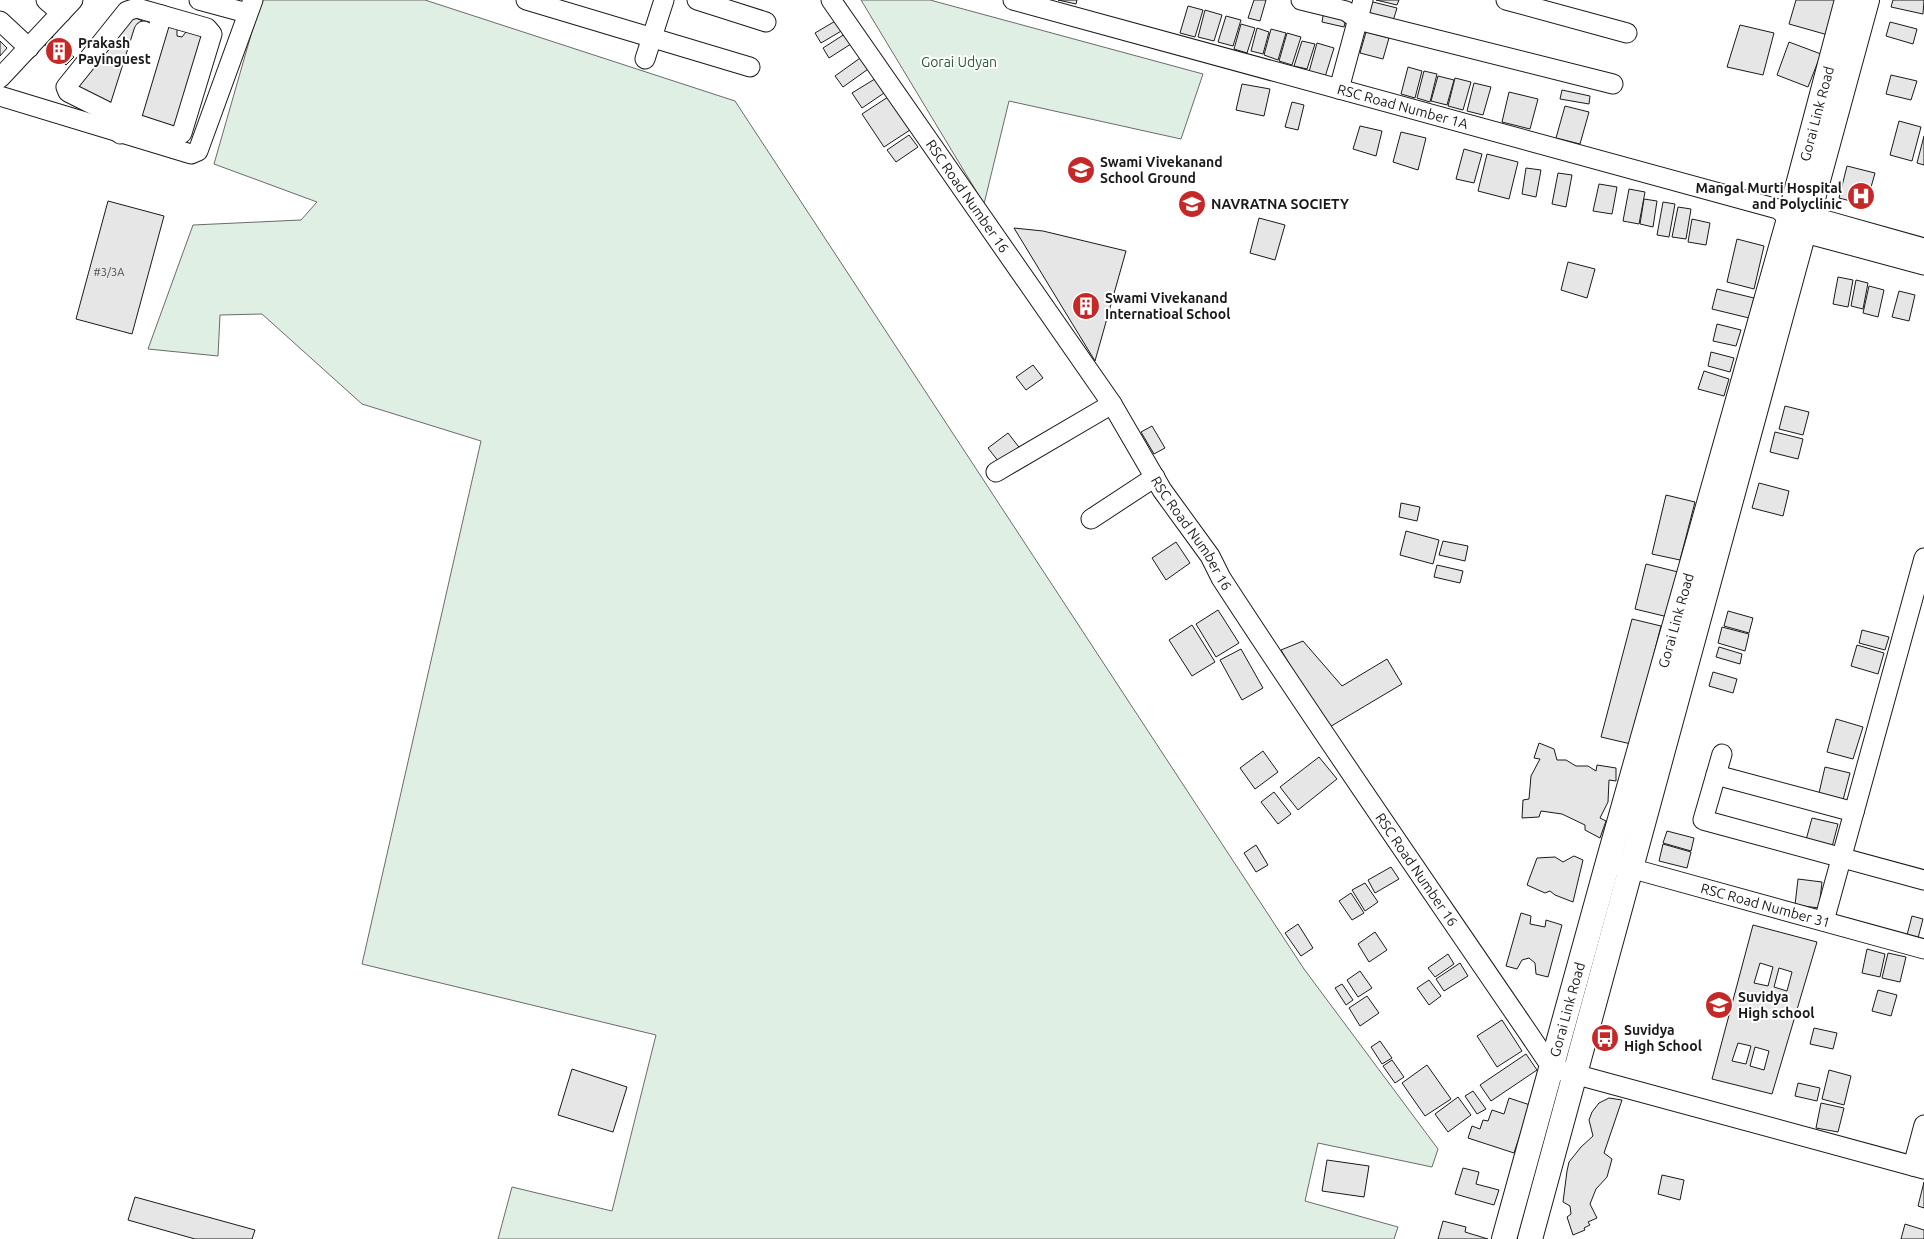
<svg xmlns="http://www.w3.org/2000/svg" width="1924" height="1239" font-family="Ubuntu,sans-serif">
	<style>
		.green { fill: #e0efe3; stroke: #6a6a6a }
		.building { fill: #e6e6e6; stroke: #1a1a1a; fill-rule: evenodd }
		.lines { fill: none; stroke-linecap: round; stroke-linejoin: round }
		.minor-casing { stroke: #1a1a1a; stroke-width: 21 }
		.major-casing { stroke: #1a1a1a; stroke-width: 26 }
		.minor { stroke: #fff; stroke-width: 19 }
		.major { stroke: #fff; stroke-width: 24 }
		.labels { text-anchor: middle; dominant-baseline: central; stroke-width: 4; stroke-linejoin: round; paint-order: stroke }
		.number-label { font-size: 11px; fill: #4d4d4d }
		.poi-label { font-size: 14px; font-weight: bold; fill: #1a1a1a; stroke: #fff; text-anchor: start }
		.park-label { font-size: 14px; fill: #2b5a34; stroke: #fff }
		.street-label { font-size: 14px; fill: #1a1a1a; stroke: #fff }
	</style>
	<rect width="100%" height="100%" fill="#fff"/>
	<g class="green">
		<polygon points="261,0 425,0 735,101 1304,969 1438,1149 1432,1167 1318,1143 1305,1201 1398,1227 1394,1239 498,1239 512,1187 612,1211 656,1035 362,964 481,441 362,404 262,314 220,315 218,356 148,349 193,225 301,220 317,202 214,164"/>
		<polygon points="861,0 930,0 1203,74 1181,139 1009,101 984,204"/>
	</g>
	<g class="building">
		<polygon points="1058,0 1077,0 1076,4"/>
		<polygon points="1254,0 1266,0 1260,21 1248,18"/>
		<polygon points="1376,0 1399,0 1397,5"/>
		<polygon points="1796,0 1838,0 1828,35 1789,24"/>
		<polygon points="1893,0 1924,0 1923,14 1891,7"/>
		<polygon points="1369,1 1397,8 1393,21 1365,12"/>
		<polygon points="1188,6 1203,10 1195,37 1180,33"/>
		<polygon points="1205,10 1222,15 1214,41 1198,37"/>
		<polygon points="1324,10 1347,15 1344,27 1322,22"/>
		<polygon points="130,16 143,21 116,105 69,91"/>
		<polygon points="1226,16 1241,20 1233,46 1218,42"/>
		<polygon points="164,20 177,24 177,36 182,37 190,27 206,33 177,133 138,116"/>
		<polygon points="837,20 843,30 821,43 815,33"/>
		<polygon points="1890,22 1917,29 1913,44 1886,36"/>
		<polygon points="1241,24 1255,28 1247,53 1234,49"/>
		<polygon points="1740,25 1774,33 1763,75 1727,67"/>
		<polygon points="1257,28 1269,32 1263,54 1251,51"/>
		<polygon points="1271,29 1286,33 1278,60 1264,55"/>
		<polygon points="848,32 854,42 829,58 823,48"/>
		<polygon points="1366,32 1389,38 1383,59 1360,53"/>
		<polygon points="1287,33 1301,37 1292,65 1279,61"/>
		<polygon points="52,37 74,57 66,65 45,45"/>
		<polygon points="0,41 7,48 0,56"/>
		<polygon points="1302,41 1315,44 1307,69 1294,66"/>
		<polygon points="1789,42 1821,54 1808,87 1777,75"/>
		<polygon points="1317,43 1334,48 1325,77 1309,72"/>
		<polygon points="863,56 871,67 843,87 835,76"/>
		<polygon points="1408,67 1422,71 1415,98 1401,94"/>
		<polygon points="1424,71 1437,74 1430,102 1417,98"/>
		<polygon points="1891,75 1917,81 1911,100 1886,94"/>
		<polygon points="1438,76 1454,80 1447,105 1431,101"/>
		<polygon points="878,77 887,91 862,108 852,93"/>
		<polygon points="1455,78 1471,82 1463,110 1448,106"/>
		<polygon points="1474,83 1491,87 1483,115 1467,111"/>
		<polygon points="1242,84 1270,89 1264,116 1236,110"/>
		<polygon points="1562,90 1590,96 1589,104 1560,99"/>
		<polygon points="1509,92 1538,99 1530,129 1502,122"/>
		<polygon points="891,95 913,128 884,147 862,114"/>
		<polygon points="1292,102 1304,105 1298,130 1285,127"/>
		<polygon points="1565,106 1589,112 1580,144 1556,138"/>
		<polygon points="1899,121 1921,127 1912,161 1890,155"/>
		<polygon points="1360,126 1382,131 1376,156 1353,149"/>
		<polygon points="1401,132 1426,138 1418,170 1393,162"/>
		<polygon points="909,135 918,147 896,162 887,150"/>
		<polygon points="1924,136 1924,165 1917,163"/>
		<polygon points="1464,149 1482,154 1474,183 1456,179"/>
		<polygon points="1487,154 1518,162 1509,199 1478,191"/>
		<polygon points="1847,166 1875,173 1866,205 1839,198"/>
		<polygon points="1526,168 1541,170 1536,197 1522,194"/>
		<polygon points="1558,173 1572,175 1566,207 1552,204"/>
		<polygon points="1599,184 1617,187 1612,214 1593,211"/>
		<polygon points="1629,189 1645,192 1639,224 1623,221"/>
		<polygon points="1644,199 1657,201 1653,227 1640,224"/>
		<polygon points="108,201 164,216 132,334 76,319"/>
		<polygon points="1663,202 1675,204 1669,237 1657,235"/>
		<polygon points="1678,207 1691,209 1686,239 1672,237"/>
		<polygon points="1259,218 1285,225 1275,260 1250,253"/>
		<polygon points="1692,219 1710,223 1706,245 1688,242"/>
		<polygon points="1014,228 1043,231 1126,251 1095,361"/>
		<polygon points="1737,239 1764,246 1754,289 1727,282"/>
		<polygon points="1568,262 1595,269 1587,298 1561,290"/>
		<polygon points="1838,277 1853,280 1848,307 1833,304"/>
		<polygon points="1856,280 1868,283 1863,309 1851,306"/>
		<polygon points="1869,286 1884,290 1878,317 1863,313"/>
		<polygon points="1717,289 1754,298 1749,318 1712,309"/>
		<polygon points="1899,291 1915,295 1909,321 1892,317"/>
		<polygon points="1717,324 1741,330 1736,346 1713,341"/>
		<polygon points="1711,352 1734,358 1730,372 1708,366"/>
		<polygon points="1033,365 1043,378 1026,390 1016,377"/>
		<polygon points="1704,371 1729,379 1724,396 1698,389"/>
		<polygon points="1785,406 1809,412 1803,435 1779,429"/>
		<polygon points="1152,426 1165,448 1154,454 1141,432"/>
		<polygon points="1775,432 1803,439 1798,459 1770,452"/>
		<polygon points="1008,433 1022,451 1002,466 988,448"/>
		<polygon points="1759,483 1789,491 1783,516 1752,508"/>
		<polygon points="1666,495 1695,502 1680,560 1652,554"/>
		<polygon points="1401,503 1420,507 1417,521 1399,517"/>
		<polygon points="1406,531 1439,540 1433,564 1400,555"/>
		<polygon points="1443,541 1468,546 1465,561 1439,555"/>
		<polygon points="1176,542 1190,563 1166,580 1152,558"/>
		<polygon points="1646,564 1678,572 1668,617 1635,609"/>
		<polygon points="1437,565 1463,571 1460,583 1434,577"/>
		<polygon points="1218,610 1239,643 1216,657 1196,624"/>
		<polygon points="1728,611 1753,618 1749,633 1724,626"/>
		<polygon points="1632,619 1661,626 1631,744 1601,737"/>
		<polygon points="1192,625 1215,662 1192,676 1169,640"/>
		<polygon points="1722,627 1749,634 1745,651 1718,643"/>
		<polygon points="1862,630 1889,637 1885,650 1859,643"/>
		<polygon points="1303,641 1342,686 1387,659 1402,684 1328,728 1281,650"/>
		<polygon points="1857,645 1884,653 1878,674 1851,666"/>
		<polygon points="1719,647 1742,654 1740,664 1716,657"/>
		<polygon points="1241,649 1263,688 1242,700 1220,660"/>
		<polygon points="1713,672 1737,679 1733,693 1709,686"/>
		<polygon points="1836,719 1863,727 1853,759 1827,752"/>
		<polygon points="1539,743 1554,749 1557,760 1566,760 1576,766 1588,766 1596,771 1597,765 1616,768 1616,781 1609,780 1608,802 1600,818 1606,821 1600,838 1585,830 1585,825 1562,814 1541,811 1539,817 1522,818 1523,800 1529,799 1531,776 1540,759 1534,758"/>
		<polygon points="1263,751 1278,772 1255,789 1240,768"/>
		<polygon points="1319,757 1337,779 1298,810 1280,787"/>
		<polygon points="1825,767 1850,773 1843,800 1819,793"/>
		<polygon points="1274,792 1291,814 1278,824 1261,802"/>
		<polygon points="1812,818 1838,824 1832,847 1806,840"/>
		<polygon points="1667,831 1694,838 1691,851 1663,843"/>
		<polygon points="1663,844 1691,852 1687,868 1659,861"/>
		<polygon points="1256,845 1268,865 1256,872 1244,853"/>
		<polygon points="1574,856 1583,860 1573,902 1555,895 1550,891 1545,893 1527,885 1537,858 1555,857 1563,862"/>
		<polygon points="1391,867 1399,879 1375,893 1368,880"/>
		<polygon points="1798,879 1822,882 1819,908 1795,905"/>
		<polygon points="1365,883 1378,902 1365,911 1352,890"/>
		<polygon points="1351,893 1364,913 1352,920 1339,901"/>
		<polygon points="1521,913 1531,916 1530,924 1545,927 1546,920 1562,925 1548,977 1536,974 1535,963 1529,958 1522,960 1517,969 1506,966"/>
		<polygon points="1912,916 1923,919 1918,938 1907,935"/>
		<polygon points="1298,924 1313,948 1301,956 1285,933"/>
		<path d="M1753,925L1817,942L1772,1094L1712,1079ZM1760,963L1773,967L1768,986L1754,983ZM1779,968L1792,972L1787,991L1774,987ZM1738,1043L1751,1046L1746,1064L1732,1061ZM1755,1047L1769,1051L1764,1070L1750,1066Z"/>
		<polygon points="1375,932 1387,950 1369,962 1358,944"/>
		<polygon points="1867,949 1885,954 1880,977 1862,973"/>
		<polygon points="1888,953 1906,957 1900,982 1882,978"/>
		<polygon points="1448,954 1454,964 1435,977 1428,968"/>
		<polygon points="1460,963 1468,976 1444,991 1436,979"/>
		<polygon points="1360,971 1372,988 1358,997 1347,980"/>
		<polygon points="1429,980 1441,996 1429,1005 1417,988"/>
		<polygon points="1342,984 1353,1000 1346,1005 1335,988"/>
		<polygon points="1878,990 1897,995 1891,1016 1872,1011"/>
		<polygon points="1367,996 1379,1013 1360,1026 1349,1008"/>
		<polygon points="1502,1020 1522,1051 1497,1067 1477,1036"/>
		<polygon points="1814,1028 1837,1033 1833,1049 1810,1044"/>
		<polygon points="1380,1041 1392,1058 1382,1064 1371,1047"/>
		<polygon points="1526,1054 1537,1070 1491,1101 1480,1085"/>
		<polygon points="1392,1060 1404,1077 1395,1083 1383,1066"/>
		<polygon points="1427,1065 1451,1099 1425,1116 1402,1083"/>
		<polygon points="572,1069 627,1087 613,1132 558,1115"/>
		<polygon points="1829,1070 1851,1076 1844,1105 1822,1099"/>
		<polygon points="1798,1083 1820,1088 1817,1101 1795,1096"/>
		<polygon points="1473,1091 1486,1109 1477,1114 1465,1096"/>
		<polygon points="1458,1097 1471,1115 1448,1132 1435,1114"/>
		<polygon points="1509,1098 1530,1105 1514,1153 1468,1138 1472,1126 1480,1129 1483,1120 1488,1121 1492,1110 1504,1114"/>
		<polygon points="1609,1098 1622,1100 1604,1153 1612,1159 1607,1177 1596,1189 1590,1204 1597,1218 1588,1222 1590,1225 1584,1228 1585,1230 1573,1235 1567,1217 1571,1214 1570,1206 1563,1202 1567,1171 1569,1162 1581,1147 1593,1136 1589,1120 1592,1112 1599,1103"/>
		<polygon points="1821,1103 1844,1108 1838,1132 1816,1128"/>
		<polygon points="1327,1160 1369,1166 1364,1197 1322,1191"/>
		<polygon points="1463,1168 1479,1172 1476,1184 1499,1190 1494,1205 1455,1194"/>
		<polygon points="1662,1175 1684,1180 1680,1200 1658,1194"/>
		<polygon points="1924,1182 1924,1208 1918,1206"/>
		<polygon points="135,1197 255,1230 252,1239 195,1239 128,1220"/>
		<polygon points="1443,1221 1466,1227 1465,1232 1488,1239 1438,1239"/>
		<polygon points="1905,1224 1924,1230 1924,1239 1901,1239"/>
	</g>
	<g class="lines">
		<g class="minor-casing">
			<g id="minor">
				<polyline points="46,0 61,13"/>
				<polyline points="199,0 247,13"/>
				<polyline points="526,0 750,67"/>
				<polyline points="697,0 766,22"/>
				<path id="s1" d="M831,0L1112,404L1162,490L1210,556L1221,578C1328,743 1441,904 1552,1068L1924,1169"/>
				<path id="s2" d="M1013,0L1778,209L1805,233L1924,265"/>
				<polyline points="1301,0 1346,11 1358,20 1613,84"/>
				<polyline points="1506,0 1627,33"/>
				<polyline points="0,21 29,48"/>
				<polyline points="645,59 664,0"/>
				<polyline points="0,78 73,0"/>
				<polyline points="1339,89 1363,0"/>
				<polyline points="0,96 191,154 198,151 253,0"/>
				<polyline points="117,116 144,31"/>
				<polyline points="130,122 162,15"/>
				<polyline points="120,134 124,120 176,137 182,133 212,34 207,28 137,8 127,11 66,87 68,92 124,120"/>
				<polyline points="1796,218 1810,216 1924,248"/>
				<polyline points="996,472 1112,404"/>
				<polyline points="1091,519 1155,477"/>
				<polyline points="1722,754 1703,820 1924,880"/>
				<polyline points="1716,775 1854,812"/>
				<path id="s3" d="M1619,865L1924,949"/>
				<polyline points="1824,921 1924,558"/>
				<polyline points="1913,1166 1924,1125"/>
			</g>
		</g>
		<g class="major-casing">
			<g id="major">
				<path id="s4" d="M1504,1239L1608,862L1789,219L1847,0"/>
				<polyline points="1530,1239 1867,0"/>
			</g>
		</g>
		<use href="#minor" class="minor"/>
		<use href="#major" class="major"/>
	</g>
	<defs>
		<g id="building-disc" transform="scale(1.4375)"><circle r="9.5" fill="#c62828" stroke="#fff"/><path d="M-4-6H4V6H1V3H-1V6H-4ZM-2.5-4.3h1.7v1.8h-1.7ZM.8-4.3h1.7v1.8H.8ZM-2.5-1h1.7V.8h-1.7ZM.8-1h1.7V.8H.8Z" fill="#fff"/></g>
		<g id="school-disc" transform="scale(1.4375)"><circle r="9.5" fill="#c62828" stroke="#fff"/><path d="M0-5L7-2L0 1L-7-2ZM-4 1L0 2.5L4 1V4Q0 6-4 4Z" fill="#fff"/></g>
		<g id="hospital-disc" transform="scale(1.4375)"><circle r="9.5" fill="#c62828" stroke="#fff"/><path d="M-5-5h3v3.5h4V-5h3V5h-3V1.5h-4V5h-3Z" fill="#fff"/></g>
		<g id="bus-disc" transform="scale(1.4375)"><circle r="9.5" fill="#c62828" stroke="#fff"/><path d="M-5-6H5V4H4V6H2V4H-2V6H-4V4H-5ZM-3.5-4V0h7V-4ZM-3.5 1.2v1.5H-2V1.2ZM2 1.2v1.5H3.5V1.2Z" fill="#fff"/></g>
	</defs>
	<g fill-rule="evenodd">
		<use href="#building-disc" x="59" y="51"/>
		<use href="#school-disc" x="1081" y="170"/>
		<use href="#hospital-disc" x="1861" y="196"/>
		<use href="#school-disc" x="1192" y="204"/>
		<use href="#building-disc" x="1086" y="306"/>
		<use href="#school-disc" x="1719" y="1005"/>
		<use href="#bus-disc" x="1605" y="1038"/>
	</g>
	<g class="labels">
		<g class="number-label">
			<text x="109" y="272">#3/3A</text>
		</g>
		<g class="poi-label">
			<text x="78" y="43">Prakash<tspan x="78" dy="16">Payinguest</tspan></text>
			<text x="1100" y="162">Swami Vivekanand<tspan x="1100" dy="16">School Ground</tspan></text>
			<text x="1842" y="188" text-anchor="end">Mangal Murti Hospital<tspan x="1842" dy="16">and Polyclinic</tspan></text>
			<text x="1211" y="204">NAVRATNA SOCIETY</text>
			<text x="1105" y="298">Swami Vivekanand<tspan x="1105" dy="16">Internatioal School</tspan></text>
			<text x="1738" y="997">Suvidya<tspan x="1738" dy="16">High school</tspan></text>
			<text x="1624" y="1030">Suvidya<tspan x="1624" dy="16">High School</tspan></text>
		</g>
		<g class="park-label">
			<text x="959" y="62">Gorai Udyan</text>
		</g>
		<g class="street-label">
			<text stroke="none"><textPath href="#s2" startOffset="404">RSC Road Number 1A</textPath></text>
			<text stroke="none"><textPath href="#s4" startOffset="1168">Gorai Link Road</textPath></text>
			<text stroke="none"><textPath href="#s1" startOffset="239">RSC Road Number 16</textPath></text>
			<text stroke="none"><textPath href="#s1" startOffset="644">RSC Road Number 16</textPath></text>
			<text stroke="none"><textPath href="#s4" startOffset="642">Gorai Link Road</textPath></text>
			<text stroke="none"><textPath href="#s1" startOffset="1049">RSC Road Number 16</textPath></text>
			<text stroke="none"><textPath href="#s3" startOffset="152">RSC Road Number 31</textPath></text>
			<text stroke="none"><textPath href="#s4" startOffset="238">Gorai Link Road</textPath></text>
		</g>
	</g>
</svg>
